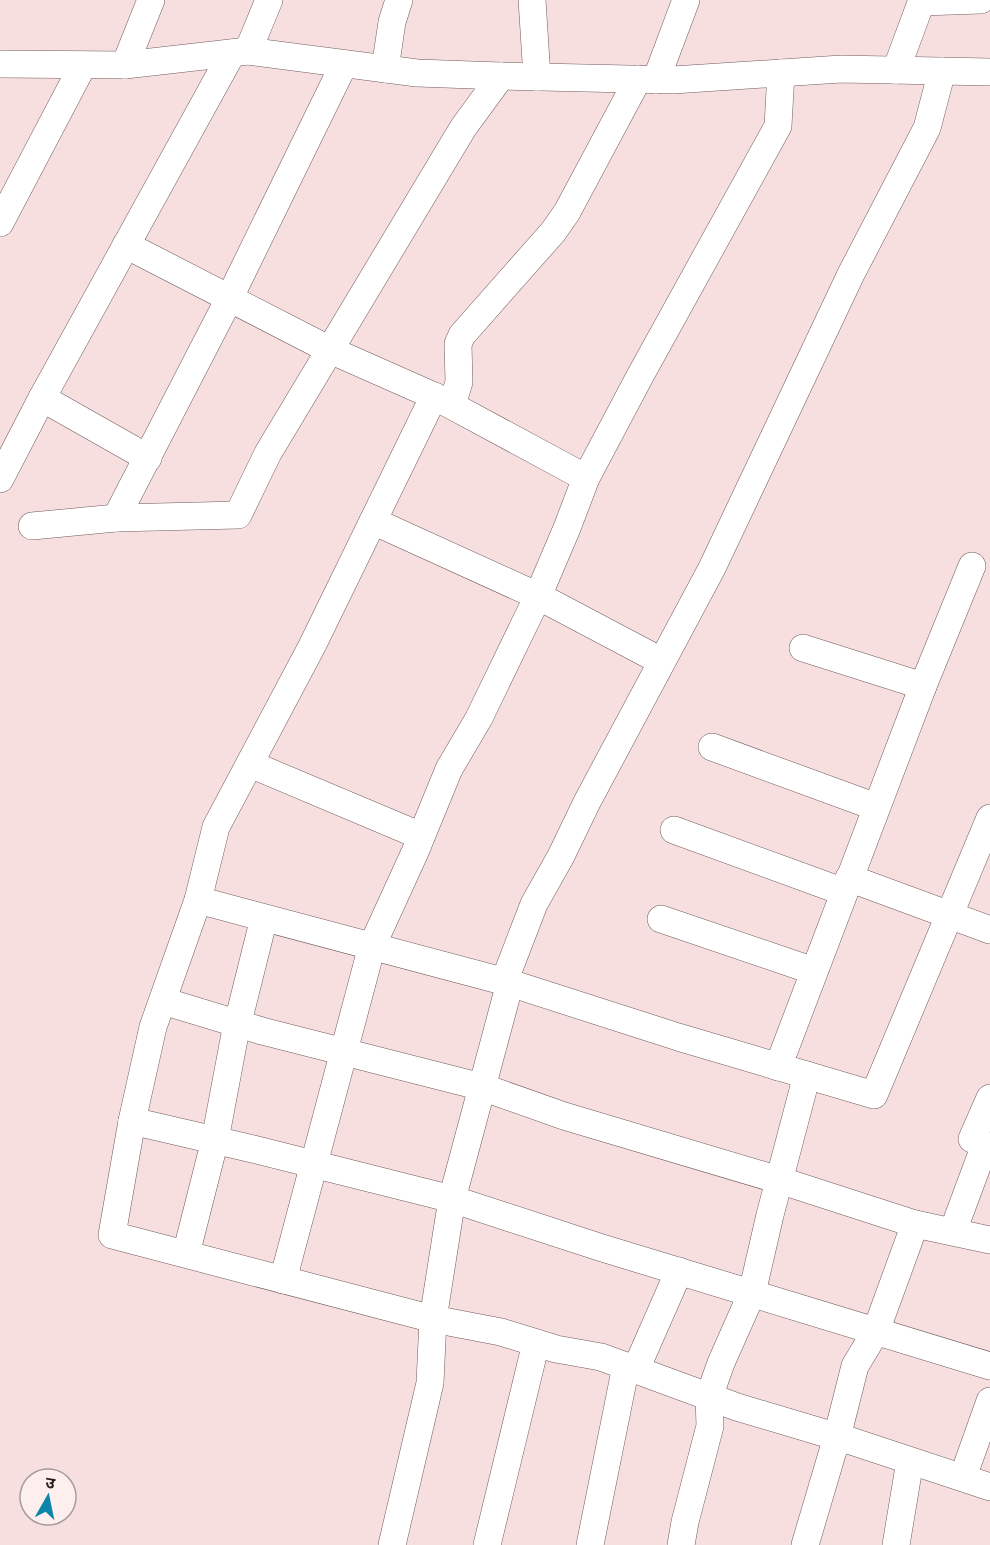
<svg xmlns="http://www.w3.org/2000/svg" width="990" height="1545" font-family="Mulish,'Noto Sans Devanagari',sans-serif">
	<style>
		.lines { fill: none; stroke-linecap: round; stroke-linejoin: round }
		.minor-casing { stroke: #705b5c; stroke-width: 28 }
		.minor { stroke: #fff; stroke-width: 27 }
	</style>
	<rect width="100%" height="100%" fill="#f7dfe0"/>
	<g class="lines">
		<g class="minor-casing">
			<g id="minor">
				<polyline points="532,0 537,77"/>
				<polyline points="922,2 981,0"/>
				<polyline points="248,51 269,0"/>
				<polyline points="0,64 125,65 248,51 417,73 501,76 673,80 841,69 990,72"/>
				<polyline points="125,65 151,0"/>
				<polyline points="385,69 392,22 399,0"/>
				<polyline points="896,70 922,0"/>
				<polyline points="656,80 686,0"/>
				<polyline points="0,223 83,65"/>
				<polyline points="126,245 330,350 434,396"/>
				<polyline points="42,398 148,458"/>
				<polyline points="452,405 459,382 458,344 462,335 553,232 567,212 638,79"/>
				<polyline points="0,479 42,398 232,53"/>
				<polyline points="116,518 238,515 268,453 463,128 501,76"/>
				<polyline points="373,521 538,596 661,661"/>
				<polyline points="32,526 116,518 229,299 344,64"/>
				<polyline points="803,648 923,686"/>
				<polyline points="712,747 876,807"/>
				<polyline points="250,764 421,836"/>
				<polyline points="674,830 844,892"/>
				<polyline points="849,878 990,930"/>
				<polygon points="198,900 510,983 452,1199 433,1319 112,1235 132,1121 153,1027"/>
				<polyline points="198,900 216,827 312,646 434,396 586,478"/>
				<polyline points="661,919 814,971"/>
				<polyline points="504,982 534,904 561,856 587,802 712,568 851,274 927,128 942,71"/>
				<polyline points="510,983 678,1037 874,1095 990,818"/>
				<polyline points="163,1001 262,1031 482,1087 564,1116 779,1180 915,1224 990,1240"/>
				<polyline points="778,1067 923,686 972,566"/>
				<polyline points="132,1121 253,1149 452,1199 599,1247 990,1366"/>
				<polyline points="953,1231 985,1145 972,1139 990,1098"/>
				<polyline points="186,1254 215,1140 235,1034 264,918"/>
				<polyline points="283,1280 372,946 415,852 449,769 479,718 538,596 567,528 586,478 640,376 778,126 781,73"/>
				<polyline points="636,1369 679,1271"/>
				<polyline points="963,1477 990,1401"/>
				<polyline points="392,1545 430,1383 433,1319 501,1332 556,1349 601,1357 737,1407 851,1441 990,1487"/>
				<polyline points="487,1545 536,1343"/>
				<polyline points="590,1545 626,1366"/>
				<polyline points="681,1545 685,1522 710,1426 709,1397 721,1363 752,1293 770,1215 807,1075"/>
				<polyline points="805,1545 837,1437 855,1366 876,1331 915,1224"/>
				<polyline points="896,1545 910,1461"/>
			</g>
		</g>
		<use href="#minor" class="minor"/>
	</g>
	<g transform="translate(48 1497) rotate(9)"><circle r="28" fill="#feefef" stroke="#a89b9b" stroke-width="1.5"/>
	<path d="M0-4.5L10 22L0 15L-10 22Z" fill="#0d84a9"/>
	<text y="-9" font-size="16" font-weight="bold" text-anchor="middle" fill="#261d1d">उ</text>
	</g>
</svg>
